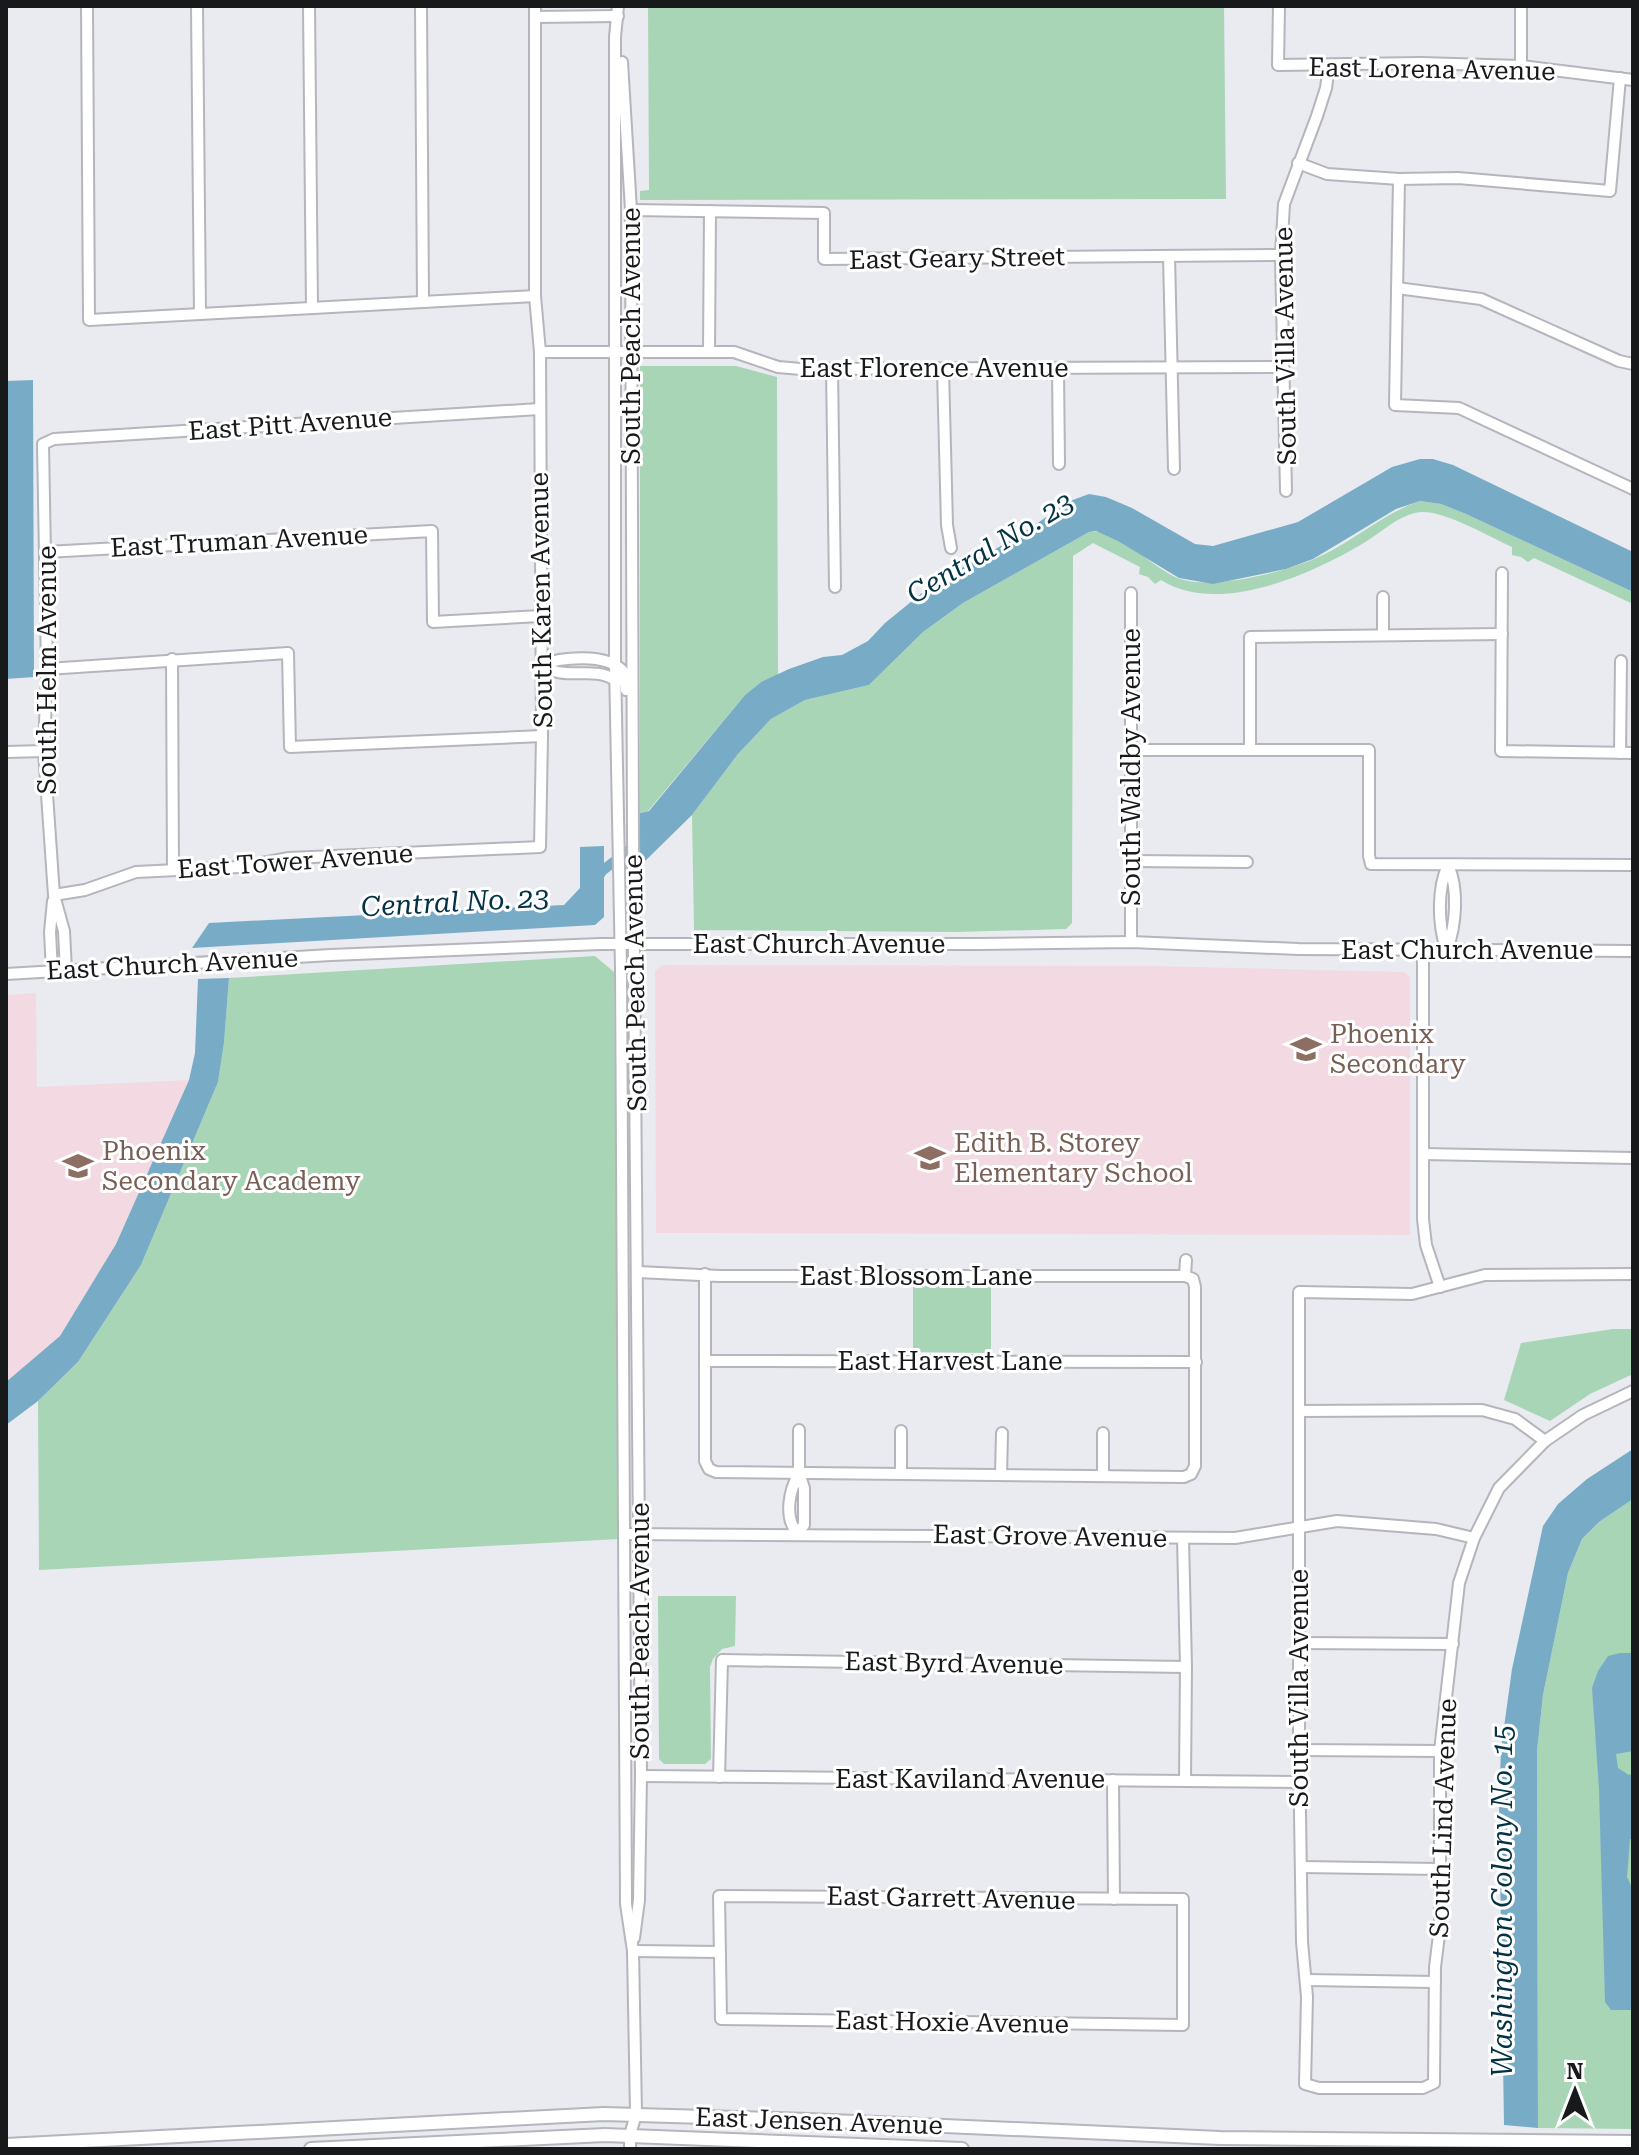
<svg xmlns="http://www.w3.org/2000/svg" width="1639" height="2155" font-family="'Roboto Serif',serif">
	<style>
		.education { fill: #f3dae2 }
		.green { fill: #a7d5b5 }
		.water { fill: #78acc6 }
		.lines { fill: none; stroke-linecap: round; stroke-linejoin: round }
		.canal { stroke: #78acc6; stroke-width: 10 }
		.minor-casing { stroke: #b4b6bb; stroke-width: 14 }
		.major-casing { stroke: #b4b6bb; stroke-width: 16 }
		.minor { stroke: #fff; stroke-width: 10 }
		.major { stroke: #fff; stroke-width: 12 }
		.labels { text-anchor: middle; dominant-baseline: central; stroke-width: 6; stroke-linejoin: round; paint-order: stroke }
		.street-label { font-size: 26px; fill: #18191b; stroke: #fff }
		.education-label { font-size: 26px; fill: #785e54; stroke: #fff; text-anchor: start }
		.water-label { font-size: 28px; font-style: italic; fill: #033245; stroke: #fff }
	</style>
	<rect width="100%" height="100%" fill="#e9ebf1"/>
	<g class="education">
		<polygon points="662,965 1151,966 1404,972 1410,977 1410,1235 656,1233 655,971"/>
		<polygon points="36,993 37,1087 189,1080 116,1244 60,1336 6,1382 6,995"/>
	</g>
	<g class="green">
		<polygon points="648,6 1224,6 1226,199 640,200 640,191 649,190"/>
		<polygon points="640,366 736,366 777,377 778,675 761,682 745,695 648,811 640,813"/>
		<path d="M1420,501L1441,504L1466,514L1633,592V604L1534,558L1528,562L1521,557L1512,555V547C1490,537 1444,510 1421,512C1399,514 1380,534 1362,544C1310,575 1218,616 1161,580L1155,584L1148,577L1139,574L1140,567L1093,543L1073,556L1072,923L1066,929L957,932L694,930L692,815L738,754L771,719L805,700L869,685L923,632L963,603L1089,532C1116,527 1154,570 1180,579C1214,590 1279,573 1312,560C1351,544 1381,514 1420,501Z"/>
		<polygon points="595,956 614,972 619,1539 39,1570 38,1401 78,1362 141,1265 218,1082 224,1043 229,978"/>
		<polygon points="913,1286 991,1286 991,1353 913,1352"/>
		<polygon points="1613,1329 1633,1329 1633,1374 1590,1394 1550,1421 1504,1400 1521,1343"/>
		<polygon points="1633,1499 1633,2129 1538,2128 1537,1751 1543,1695 1568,1573 1582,1539 1599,1522"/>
		<polygon points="658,1596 736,1596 735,1646 722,1649 713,1659 710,1667 711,1759 705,1764 664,1764 659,1759"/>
	</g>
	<g class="water">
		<polygon points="33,380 34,677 6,679 6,381"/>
		<polygon points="1420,459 1433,459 1453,465 1633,552 1633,592 1466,514 1441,504 1420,501 1396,509 1313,559 1286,569 1213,584 1179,578 1118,541 1096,531 1089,532 963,603 923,632 869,685 805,700 771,719 738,754 692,815 640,866 640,813 649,811 745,695 761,682 789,669 823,657 842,655 868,641 885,623 933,584 1017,537 1070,501 1089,494 1106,497 1132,508 1195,544 1213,546 1298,522 1392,467"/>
		<polygon points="604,846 604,917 595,925 192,948 209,923 564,905 580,888 580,847"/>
		<polygon points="229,978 224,1043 218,1082 141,1265 78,1362 38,1401 6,1425 6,1382 60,1336 116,1244 189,1080 195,1053 198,979"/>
		<polygon points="1633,1449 1633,1499 1599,1522 1582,1539 1568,1573 1543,1695 1537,1751 1538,2128 1504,2125 1499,1803 1501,1749 1512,1669 1543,1526 1558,1504 1587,1479"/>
		<polygon points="1620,1653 1633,1653 1633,1751 1616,1754 1618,1768 1629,1775 1633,1774 1633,1839 1630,1839 1627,1877 1633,1890 1633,2010 1611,2010 1605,2002 1599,1789 1592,1688 1598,1671 1608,1656"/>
	</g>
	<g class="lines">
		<polyline class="canal" points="597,879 602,871 639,842"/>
		<g class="minor-casing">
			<g id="minor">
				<polyline points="87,6 89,320 535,296"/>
				<polyline points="197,6 200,314"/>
				<polyline points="309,6 312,308"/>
				<polyline points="421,6 423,302"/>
				<polyline points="618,6 615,37 615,664 621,969 626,1904 633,1951 635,2058 636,2114 630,2135 630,2149"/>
				<polyline points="1279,6 1278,65 1421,63 1521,66 1633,80"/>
				<polyline points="535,17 618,16"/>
				<polyline points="622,62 631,210 633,833 641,1776 639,1900 634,1938"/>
				<polyline points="1521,66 1521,6"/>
				<polyline points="1298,163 1327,174 1399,179 1458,178 1610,191 1620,78"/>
				<polyline points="1399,179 1395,405 1459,408 1633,489"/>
				<polyline points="631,210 824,213 824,259 1281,255"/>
				<polyline points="1169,256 1174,469"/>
				<polyline points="1397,288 1481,299 1619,361 1633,364"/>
				<polyline points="540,352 734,352 778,367 801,369 1283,367"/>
				<polyline points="709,352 710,211"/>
				<polyline points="832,369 835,587"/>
				<polyline points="1058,369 1059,464"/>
				<polyline points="943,370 947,525 951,548"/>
				<polyline points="1286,491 1281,255 1284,204 1317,116 1326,88 1329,66"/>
				<polyline points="46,552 432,531 433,622 540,616"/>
				<polyline points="1502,573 1501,751 1633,753"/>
				<polyline points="1131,593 1131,942"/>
				<polyline points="1383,597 1383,635"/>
				<polyline points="172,659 173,870"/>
				<path d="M541,665C562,657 606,653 623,671L626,690"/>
				<path d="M541,665C566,682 592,665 615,680"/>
				<polyline points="47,669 288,653 290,747 542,736"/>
				<polyline points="1131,750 1369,750 1369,856 1371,864 1633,865"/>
				<polyline points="1250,750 1250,637 1502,634"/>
				<polyline points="6,752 44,751"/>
				<polyline points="1620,753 1621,661"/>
				<polyline points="1131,861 1247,862"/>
				<polyline points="54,895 85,890 136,872 239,867 289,858 540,847 542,736 540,352 535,296 535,6"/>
				<path d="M1446,949C1438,924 1437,889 1448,865"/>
				<polyline points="1423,950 1423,1219 1426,1245 1440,1287"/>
				<path d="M1447,950C1456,925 1459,889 1448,865"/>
				<polyline points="66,971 64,931 54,895 44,751 47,669 43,444 54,439 539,409"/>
				<polyline points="52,972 50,932 53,901"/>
				<polyline points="6,974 331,955 600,944 980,944 1131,942 1298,949 1633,951"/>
				<polyline points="1423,1154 1633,1158"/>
				<polyline points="638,1272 720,1276 1185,1276 1193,1279 1195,1287 1195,1466 1191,1474 1184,1477 716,1472 709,1469 705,1461 705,1274"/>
				<polyline points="1633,1274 1485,1275 1412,1294 1299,1292 1299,1750 1302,1942 1307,1997 1305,2084 1319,2088 1423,2088 1434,2083 1435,1967 1440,1927 1440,1751 1459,1583 1474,1538 1499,1488 1545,1441 1583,1415 1633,1391"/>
				<polyline points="1185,1276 1186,1260"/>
				<polyline points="705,1361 1196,1362"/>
				<polyline points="1299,1411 1482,1410 1515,1419 1545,1441"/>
				<polyline points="901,1431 901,1473"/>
				<path d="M799,1473C789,1491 784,1517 797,1533L804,1525V1488L799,1473V1430"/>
				<polyline points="1001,1475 1002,1433"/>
				<polyline points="1103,1476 1103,1433"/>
				<polyline points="624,1534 1235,1538 1337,1521 1436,1529 1474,1538"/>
				<polyline points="1183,1538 1186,1667 1185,1781"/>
				<polyline points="1300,1643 1453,1644"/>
				<polyline points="1299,1750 1440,1751"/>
				<polyline points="641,1776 1299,1782"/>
				<polyline points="719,1777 722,1660 1186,1667"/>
				<polyline points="1113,1780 1114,1899"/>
				<polyline points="1301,1867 1439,1869"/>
				<polygon points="719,1896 1183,1899 1183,2025 721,2019"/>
				<polyline points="633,1951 720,1952"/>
				<polyline points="1306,1980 1435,1982"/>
			</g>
		</g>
		<g class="major-casing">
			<g id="major">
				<polyline points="6,2145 604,2114 809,2120 1220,2138 1633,2142"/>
				<polyline points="311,2149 605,2135 962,2149"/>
			</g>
		</g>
		<use href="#minor" class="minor"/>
		<use href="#major" class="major"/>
	</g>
	<defs>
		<g id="school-bare" transform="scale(2.4)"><path d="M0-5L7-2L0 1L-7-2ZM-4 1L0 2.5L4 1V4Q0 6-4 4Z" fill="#8d6e63" stroke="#fff" stroke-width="2.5" paint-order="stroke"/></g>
	</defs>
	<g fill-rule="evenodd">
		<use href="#school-bare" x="1306" y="1049"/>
		<use href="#school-bare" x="930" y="1158"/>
		<use href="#school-bare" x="78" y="1166"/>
	</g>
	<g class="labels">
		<g class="street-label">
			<text transform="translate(1432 69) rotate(1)">East Lorena Avenue</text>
			<text transform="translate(957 258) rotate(-1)">East Geary Street</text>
			<text transform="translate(631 336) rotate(-90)">South Peach Avenue</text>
			<text transform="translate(1285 346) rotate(-91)">South Villa Avenue</text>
			<text x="934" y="368">East Florence Avenue</text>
			<text transform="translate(290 424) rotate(-4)">East Pitt Avenue</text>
			<text transform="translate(239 541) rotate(-3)">East Truman Avenue</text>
			<text transform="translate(541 600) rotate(-91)">South Karen Avenue</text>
			<text transform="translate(47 670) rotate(-90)">South Helm Avenue</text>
			<text transform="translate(1131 767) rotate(-90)">South Waldby Avenue</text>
			<text transform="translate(295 861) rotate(-4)">East Tower Avenue</text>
			<text x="819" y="944">East Church Avenue</text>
			<text x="1467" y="950">East Church Avenue</text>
			<text transform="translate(172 964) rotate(-3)">East Church Avenue</text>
			<text transform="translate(635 983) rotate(-91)">South Peach Avenue</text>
			<text x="916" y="1276">East Blossom Lane</text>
			<text x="950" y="1361">East Harvest Lane</text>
			<text transform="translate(1050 1536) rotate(1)">East Grove Avenue</text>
			<text transform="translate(640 1631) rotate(-90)">South Peach Avenue</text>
			<text transform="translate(954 1663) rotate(1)">East Byrd Avenue</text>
			<text transform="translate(1299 1688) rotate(-90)">South Villa Avenue</text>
			<text x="970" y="1779">East Kaviland Avenue</text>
			<text transform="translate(1443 1818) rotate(-88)">South Lind Avenue</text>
			<text transform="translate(951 1898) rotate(1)">East Garrett Avenue</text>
			<text transform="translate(952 2022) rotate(1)">East Hoxie Avenue</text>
			<text transform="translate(819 2121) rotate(2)">East Jensen Avenue</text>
		</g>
		<g class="education-label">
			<text x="1330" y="1034">Phoenix<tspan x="1330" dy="30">Secondary</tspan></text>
			<text x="954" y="1143">Edith B. Storey<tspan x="954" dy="30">Elementary School</tspan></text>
			<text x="102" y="1151">Phoenix<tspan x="102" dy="30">Secondary Academy</tspan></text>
		</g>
		<g class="water-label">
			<text transform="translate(990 548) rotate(-31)">Central No. 23</text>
			<text transform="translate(455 902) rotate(-3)">Central No. 23</text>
			<text transform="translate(1502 1901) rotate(-90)">Washington Colony No. 15</text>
		</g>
	</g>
	<rect width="1639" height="2155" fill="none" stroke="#18191b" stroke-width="16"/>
	<g transform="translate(1575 2091)" stroke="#ffffff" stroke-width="6" paint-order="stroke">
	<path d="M0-6L14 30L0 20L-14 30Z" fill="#18191b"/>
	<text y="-12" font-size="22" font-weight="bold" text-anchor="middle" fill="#18191b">N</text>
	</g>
</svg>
